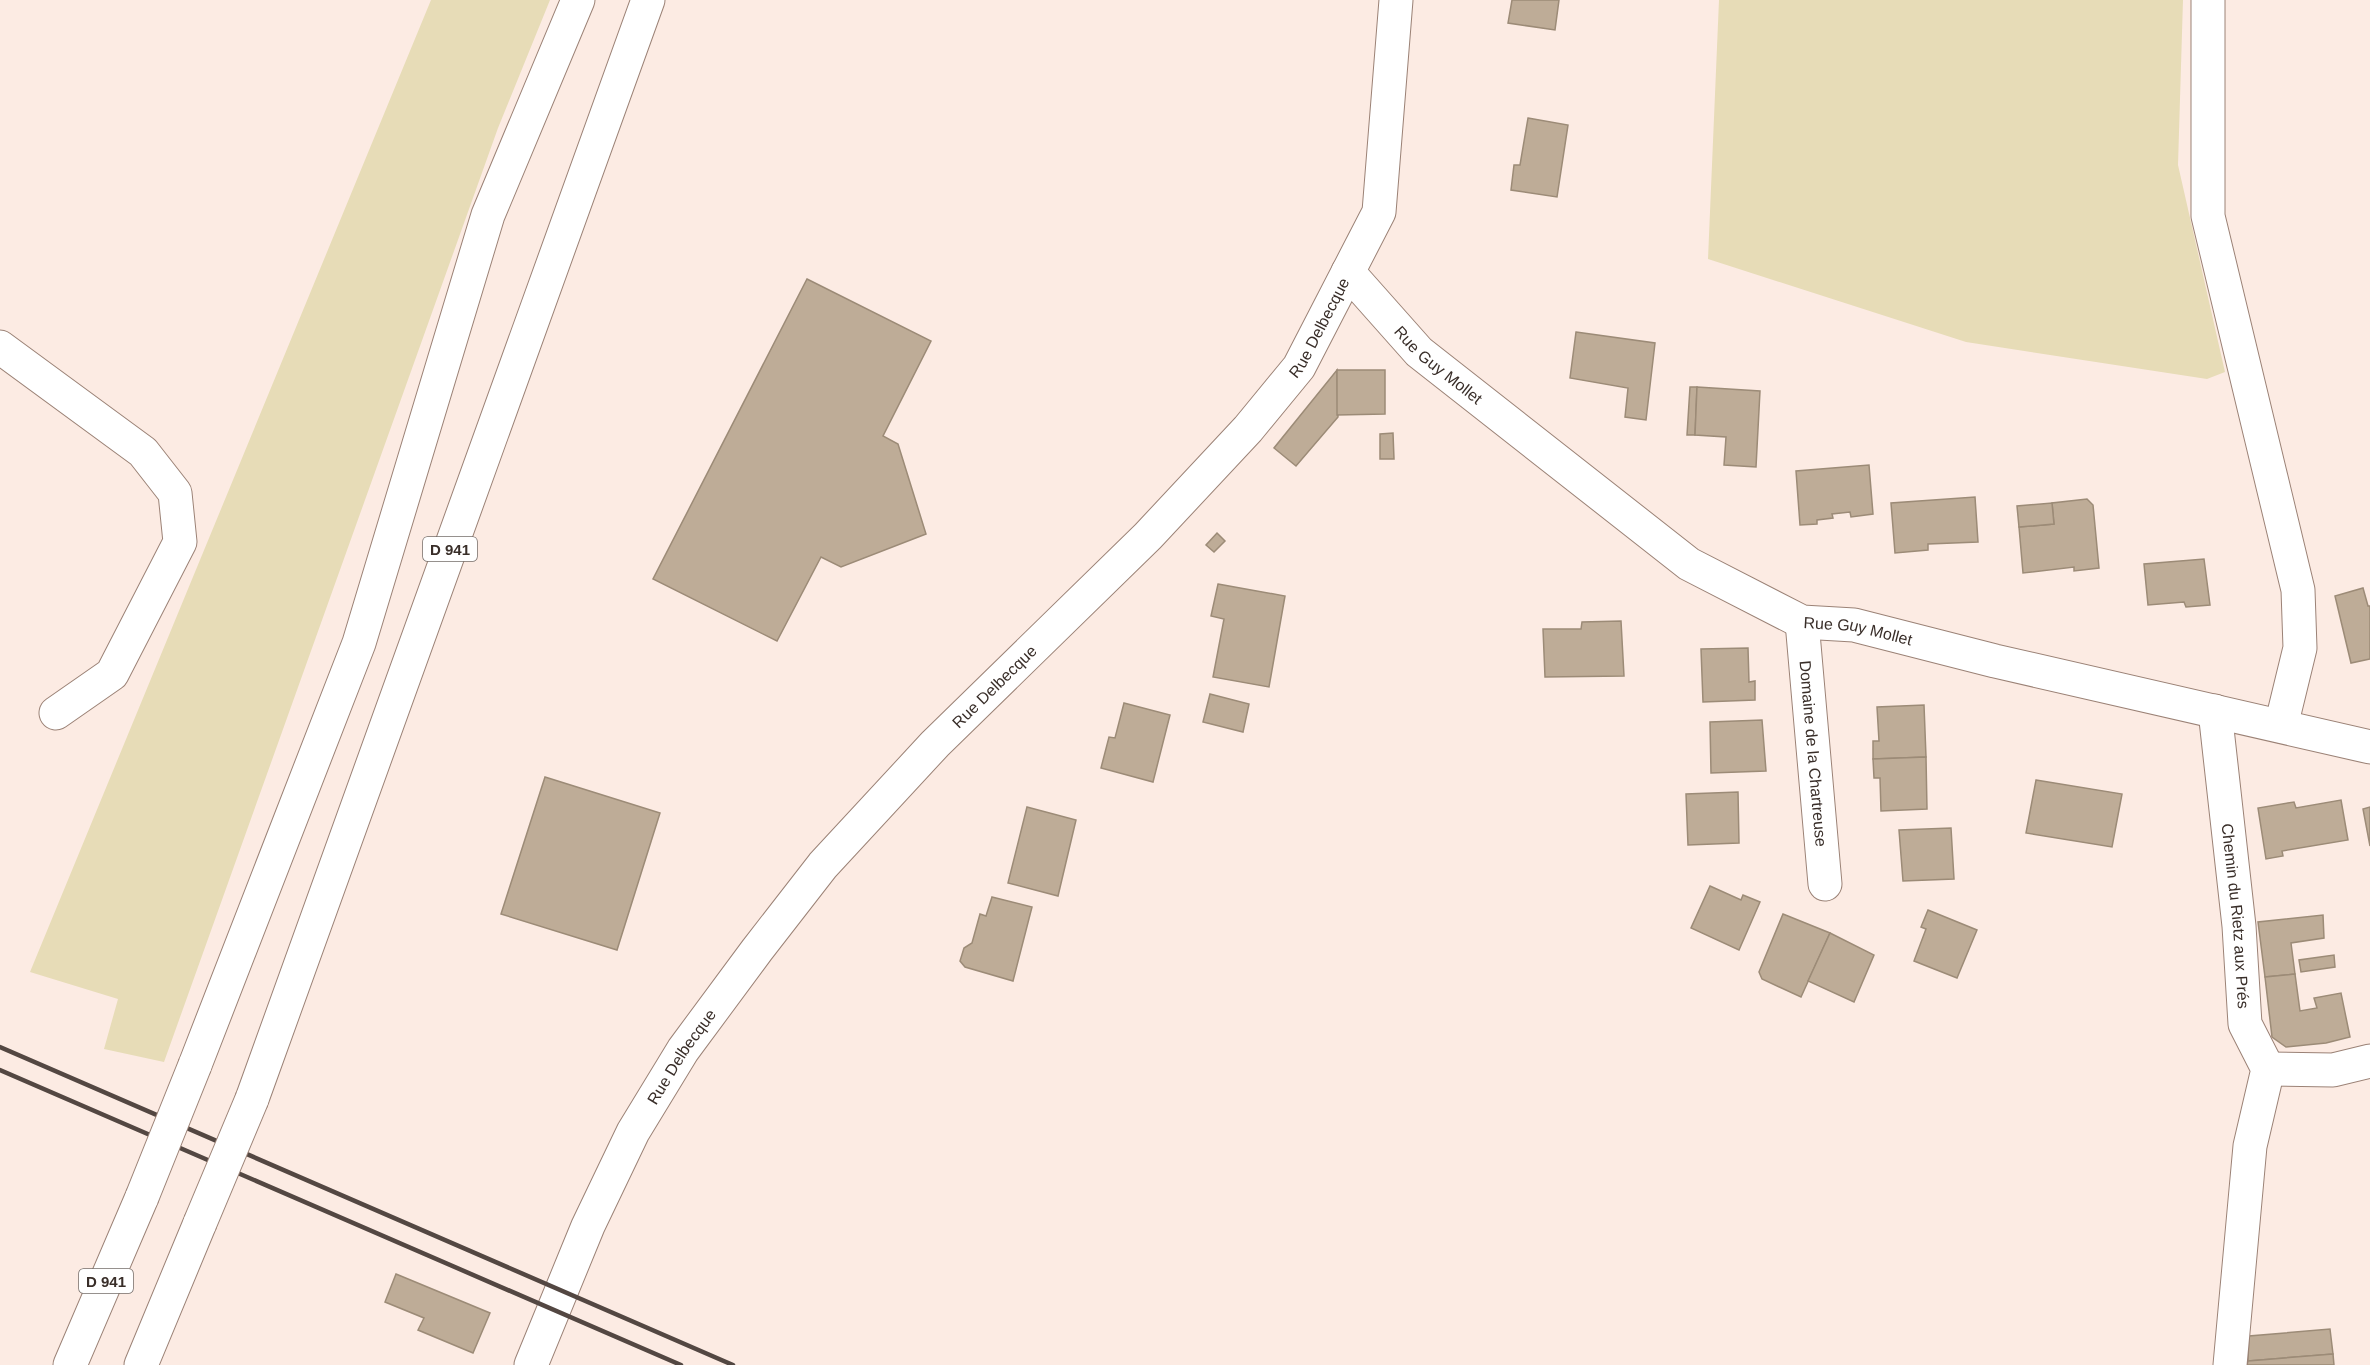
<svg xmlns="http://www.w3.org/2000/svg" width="2370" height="1365" font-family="Helvetica,sans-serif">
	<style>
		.green { fill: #e7dcb7 }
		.building { fill: #beac97; stroke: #9c8b77; stroke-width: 1.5 }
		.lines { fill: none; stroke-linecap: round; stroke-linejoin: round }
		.minor-casing { stroke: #9b8276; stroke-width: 35 }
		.highway-casing { stroke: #9b8276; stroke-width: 35 }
		.minor { stroke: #fff; stroke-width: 33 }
		.highway { stroke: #fff; stroke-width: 33 }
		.rail { stroke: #534742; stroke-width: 4.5 }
		.highway-bridge-casing { stroke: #9b8276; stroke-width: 35; stroke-linecap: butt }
		.highway-bridge { stroke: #fff; stroke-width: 33 }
		.labels { text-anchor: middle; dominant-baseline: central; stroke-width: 5; stroke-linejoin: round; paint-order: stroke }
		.shield { fill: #fff; stroke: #746d69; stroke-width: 1.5 }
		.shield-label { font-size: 15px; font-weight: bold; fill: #392e29 }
		.street-label { font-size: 16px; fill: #392e29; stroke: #fff }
	</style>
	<rect width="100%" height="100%" fill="#fcebe3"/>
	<g class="green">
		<polygon points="431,0 550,0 498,128 164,1062 104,1049 118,999 30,972"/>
		<polygon points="1719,0 2183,0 2178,165 2225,372 2207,379 1966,342 1708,259"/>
	</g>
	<g class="building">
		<polygon points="1512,0 1559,0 1555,30 1508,23"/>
		<polygon points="1528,118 1568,125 1557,197 1511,190 1514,165 1520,165"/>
		<polygon points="807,279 931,341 883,436 898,444 926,534 841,567 821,557 777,641 653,579"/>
		<polygon points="1576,332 1655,343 1646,420 1625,417 1628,388 1570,378"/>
		<polygon points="1337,370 1338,417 1296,466 1274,448"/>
		<polygon points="1337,370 1385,370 1385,414 1337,415"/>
		<polygon points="1690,387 1697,387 1695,435 1687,435"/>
		<polygon points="1697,387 1760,391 1756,467 1724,465 1726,437 1695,435"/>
		<polygon points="1393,433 1394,459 1380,459 1380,434"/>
		<polygon points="1869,465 1873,514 1851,517 1850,512 1832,514 1833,518 1817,520 1817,524 1800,525 1796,471"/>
		<polygon points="1975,497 1978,542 1928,544 1928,550 1895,553 1891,503"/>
		<polygon points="2087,499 2093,505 2099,568 2074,571 2074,567 2023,573 2019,527 2054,524 2052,503"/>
		<polygon points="2052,503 2054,524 2019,527 2017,506"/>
		<polygon points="1217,533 1225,541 1214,552 1206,545"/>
		<polygon points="2204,559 2210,605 2186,607 2184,602 2148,605 2144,564"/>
		<polygon points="1218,584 1285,596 1269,687 1213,677 1224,619 1211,616"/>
		<polygon points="2363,588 2368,606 2370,606 2370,659 2351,663 2335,596"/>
		<polygon points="1621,621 1624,676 1545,677 1543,629 1581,629 1582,622"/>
		<polygon points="1748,648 1749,682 1755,681 1755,700 1703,702 1701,649"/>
		<polygon points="1210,694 1249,704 1243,732 1203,722"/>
		<polygon points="1124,703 1170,715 1153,782 1101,768 1109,737 1115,738"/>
		<polygon points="1924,705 1926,757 1873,759 1873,741 1879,741 1877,707"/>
		<polygon points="1762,720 1766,771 1711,773 1710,722"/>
		<polygon points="1926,757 1927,809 1881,811 1880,778 1874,778 1873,759"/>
		<polygon points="545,777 660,813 617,950 501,914"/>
		<polygon points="2036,780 2122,794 2112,847 2026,833"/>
		<polygon points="1738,792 1739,843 1688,845 1686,794"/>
		<polygon points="2341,800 2348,840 2282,851 2283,856 2266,859 2258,808 2294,802 2296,808"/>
		<polygon points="1027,807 1076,820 1058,896 1008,883"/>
		<polygon points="2370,807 2370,846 2363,809"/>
		<polygon points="1951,828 1954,879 1903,881 1899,830"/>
		<polygon points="1710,886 1741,900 1743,895 1760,902 1739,950 1691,928"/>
		<polygon points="992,897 1032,907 1013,981 965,967 960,961 964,948 972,943 980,914 986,916"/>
		<polygon points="1928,910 1977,930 1957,978 1914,961 1926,929 1921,927"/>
		<polygon points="1783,914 1830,933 1801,997 1762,979 1759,972"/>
		<polygon points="2323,915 2324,938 2291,943 2295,974 2265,977 2258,922"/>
		<polygon points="1830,933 1874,955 1854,1002 1808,981"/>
		<polygon points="2334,955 2335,967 2301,972 2299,960"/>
		<polygon points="2295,974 2300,1011 2317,1008 2314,998 2341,993 2350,1037 2326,1043 2286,1047 2272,1037 2265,977"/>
		<polygon points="396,1274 490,1313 473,1353 418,1330 424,1318 385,1302"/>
		<polygon points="2330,1329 2333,1354 2248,1361 2249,1336"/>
		<polygon points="2333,1354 2334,1365 2247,1365 2248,1361"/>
	</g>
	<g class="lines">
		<g class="minor-casing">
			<g id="minor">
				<polyline points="2208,0 2208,216 2298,590 2300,648 2281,726"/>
				<path id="s1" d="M1348,272L1419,352L1689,564L1802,622L1854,625L1995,661L2370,747"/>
				<polyline points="0,347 143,452 175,493 180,542 112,674 56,713"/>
				<path id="s2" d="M1802,622L1825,884"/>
				<path id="s3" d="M2215,711L2239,926L2245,1024L2268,1069L2250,1146L2230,1365"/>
				<polyline points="2268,1069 2333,1070 2370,1061"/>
				<path id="s4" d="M531,1365L588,1226L633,1132L683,1050L757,950L823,865L935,744L1148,536L1248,429L1299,367L1379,212L1396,0"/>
			</g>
		</g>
		<g class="highway-casing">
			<g id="highway">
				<polyline points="195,1065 359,643 488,215 578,0"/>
				<polyline points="252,1099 648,0"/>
				<polyline points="70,1365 142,1197"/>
				<polyline points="141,1365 200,1223"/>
			</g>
		</g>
		<use href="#minor" class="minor"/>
		<use href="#highway" class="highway"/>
		<g class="rail">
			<polyline points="0,1047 733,1365"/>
			<polyline points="0,1070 681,1365"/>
		</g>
		<g class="highway-bridge-casing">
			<g id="highway-bridge">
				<polyline points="142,1197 195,1065"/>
				<polyline points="200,1223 252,1099"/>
			</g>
		</g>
		<use href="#highway-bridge" class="highway-bridge"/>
	</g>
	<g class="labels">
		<g class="shield">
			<rect x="423" y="537" width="54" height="24" rx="4.5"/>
			<rect x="79" y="1269" width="54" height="24" rx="4.5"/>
		</g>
		<g class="shield-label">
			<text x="450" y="549">D 941</text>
			<text x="106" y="1281">D 941</text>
		</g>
		<g class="street-label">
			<text stroke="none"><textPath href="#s4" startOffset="1316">Rue Delbecque</textPath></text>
			<text stroke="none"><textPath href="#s1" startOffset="130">Rue Guy Mollet</textPath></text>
			<text stroke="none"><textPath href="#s1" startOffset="634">Rue Guy Mollet</textPath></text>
			<text stroke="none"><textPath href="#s4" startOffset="830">Rue Delbecque</textPath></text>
			<text stroke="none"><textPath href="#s2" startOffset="132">Domaine de la Chartreuse</textPath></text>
			<text stroke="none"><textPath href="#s3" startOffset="206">Chemin du Rietz aux Prés</textPath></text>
			<text stroke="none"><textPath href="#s4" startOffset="344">Rue Delbecque</textPath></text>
		</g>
	</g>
</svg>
